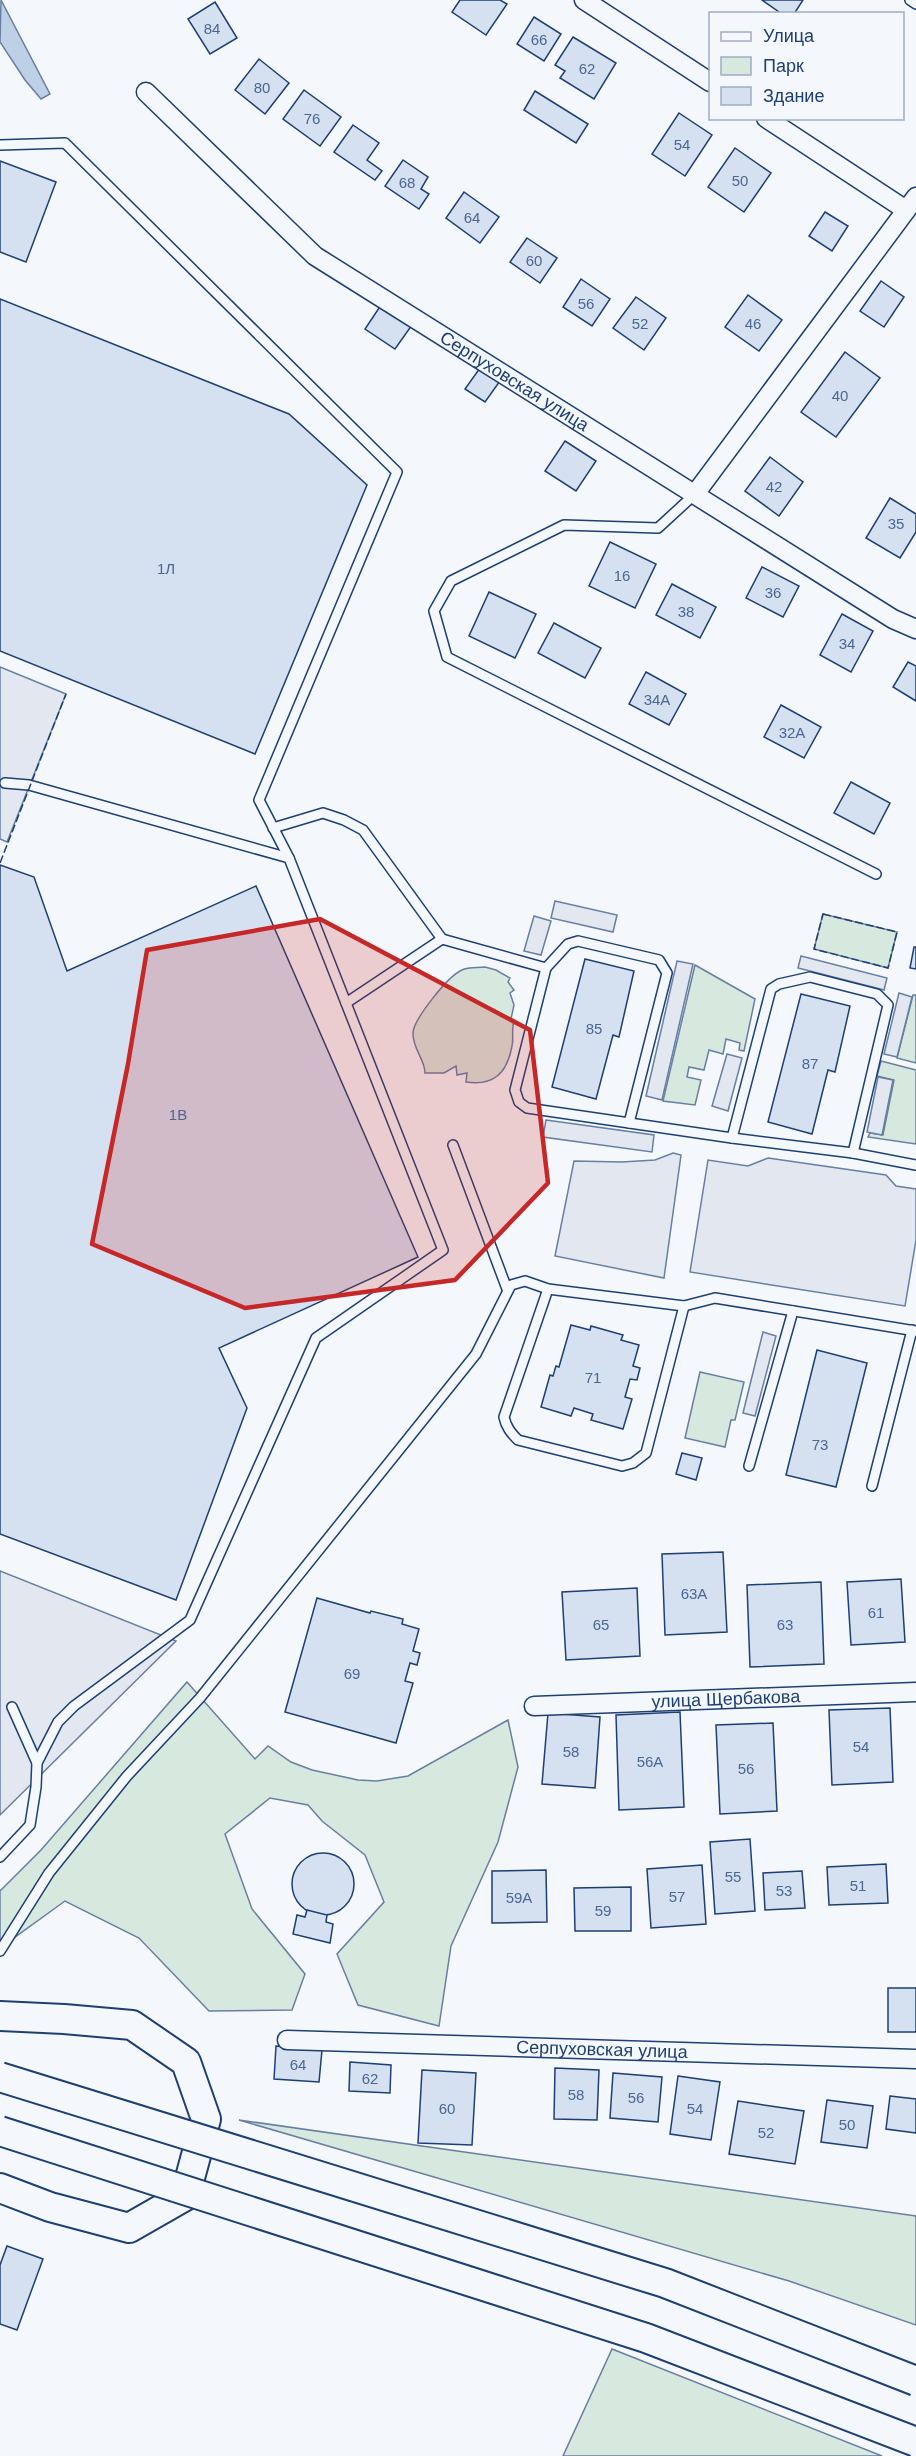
<svg xmlns="http://www.w3.org/2000/svg" width="916" height="2456" font-family="Helvetica,sans-serif">
	<style>
		.green { fill: #d7e8df; stroke: #687fa3; stroke-width: 1.5 }
		.parking { fill: #e3e8f0; stroke: #687fa3; stroke-width: 1.5 }
		.water { fill: #bed0e5; stroke: #687fa3; stroke-width: 1.5 }
		.building { fill: #d5e0f0; stroke: #1d3f73; stroke-width: 1.5 }
		.lines { fill: none; stroke-linecap: round; stroke-linejoin: round }
		.service-casing { stroke: #1d3f73; stroke-width: 12 }
		.minor-casing { stroke: #1d3f73; stroke-width: 21 }
		.primary-casing { stroke: #1d3f73; stroke-width: 32 }
		.service { stroke: #f4f7fb; stroke-width: 9 }
		.minor { stroke: #f4f7fb; stroke-width: 18 }
		.primary { stroke: #f4f7fb; stroke-width: 28 }
		.primary-bridge-casing { stroke: #1d3f73; stroke-width: 32; stroke-linecap: butt }
		.primary-bridge { stroke: #f4f7fb; stroke-width: 28 }
		.fence { stroke: #1d3f73; stroke-width: 1.5; stroke-dasharray: 8 3; stroke-linecap: butt }
		.marked { fill: #c62828; fill-opacity: 0.2; stroke: #c62828; stroke-width: 4.5; stroke-linejoin: round }
		.labels { text-anchor: middle; dominant-baseline: central; stroke-width: 4.5; stroke-linejoin: round; paint-order: stroke }
		.number-label { font-size: 15px; fill: #4b6792 }
		.street-label { font-size: 18px; fill: #1d3f73; stroke: #f4f7fb }
	</style>
	<rect width="100%" height="100%" fill="#f4f7fb"/>
	<g class="green">
		<polygon points="823,914 897,932 888,968 814,949"/>
		<polygon points="695,965 755,999 744,1051 739,1050 740,1043 726,1039 723,1054 709,1050 704,1070 689,1067 687,1077 701,1080 695,1105 663,1101"/>
		<path d="M485,967L496,970L510,978L508,982L514,990L510,993L514,1005L511,1019L514,1022C511,1030 514,1038 512,1046C507,1074 493,1086 466,1082L467,1073L457,1075L456,1066L444,1073H425C425,1060 413,1049 413,1034C412,1021 448,976 462,970C468,967 478,968 485,967Z"/>
		<polygon points="913,995 916,995 916,1063 897,1058"/>
		<polygon points="881,1061 916,1070 916,1144 868,1137 870,1133 883,1135 894,1080 877,1076"/>
		<polygon points="700,1372 744,1382 735,1420 731,1420 725,1447 685,1438"/>
		<polygon points="187,1682 255,1759 268,1746 291,1762 312,1770 358,1780 377,1781 408,1776 508,1720 518,1767 498,1842 451,1946 439,2026 358,2005 337,1954 384,1902 365,1855 322,1821 308,1805 270,1798 225,1834 252,1909 305,1974 292,2010 209,2011 139,1938 65,1901 0,1948 0,1891 41,1850"/>
		<polygon points="239,2120 916,2216 916,2325 789,2281"/>
		<polygon points="612,2349 882,2456 563,2456"/>
	</g>
	<g class="parking">
		<polygon points="0,667 66,694 7,842 0,839"/>
		<polygon points="555,901 617,915 613,932 551,918"/>
		<polygon points="534,916 551,921 541,955 524,951"/>
		<polygon points="801,956 887,978 884,990 798,968"/>
		<polygon points="677,961 693,964 662,1100 646,1096"/>
		<polygon points="899,993 912,997 897,1057 884,1054"/>
		<polygon points="727,1054 742,1058 728,1111 712,1106"/>
		<polygon points="878,1077 893,1080 882,1135 867,1132"/>
		<polygon points="546,1120 654,1135 652,1152 543,1137"/>
		<polygon points="673,1153 681,1155 664,1278 555,1256 574,1161 622,1162 655,1160"/>
		<polygon points="768,1158 886,1175 896,1186 916,1189 916,1240 905,1306 690,1272 708,1160 748,1166"/>
		<polygon points="763,1332 776,1336 755,1416 743,1413"/>
		<polygon points="0,1571 176,1641 0,1815"/>
	</g>
	<polygon class="water" points="1,0 50,94 41,99 25,80 0,42"/>
	<g class="building">
		<polygon points="460,0 500,0 507,4 486,35 452,12"/>
		<polygon points="762,0 803,0 794,14 782,14"/>
		<polygon points="215,2 237,38 210,54 188,19"/>
		<polygon points="534,17 561,34 544,61 517,44"/>
		<polygon points="573,37 616,63 594,99 560,78 565,71 555,65"/>
		<polygon points="259,59 289,83 265,114 235,90"/>
		<polygon points="304,90 341,117 320,146 283,119"/>
		<polygon points="535,91 588,124 576,143 524,110"/>
		<polygon points="679,113 712,135 685,176 652,154"/>
		<polygon points="353,125 379,143 367,160 382,171 375,180 334,152"/>
		<polygon points="735,148 771,173 744,212 708,187"/>
		<polygon points="403,160 428,177 421,189 429,194 419,209 385,186"/>
		<polygon points="0,161 56,182 26,262 0,252"/>
		<polygon points="464,192 499,217 480,243 446,218"/>
		<polygon points="825,212 848,226 832,251 809,236"/>
		<polygon points="527,238 557,258 540,283 510,262"/>
		<polygon points="581,279 610,299 592,326 563,307"/>
		<polygon points="881,281 904,297 884,327 860,311"/>
		<polygon points="748,295 782,320 759,351 725,327"/>
		<polygon points="636,297 666,318 644,350 613,328"/>
		<polygon points="0,299 289,414 367,485 255,754 0,651"/>
		<polygon points="381,305 412,325 395,349 365,329"/>
		<polygon points="845,352 880,378 836,437 801,412"/>
		<polygon points="480,368 500,381 485,402 465,389"/>
		<polygon points="565,441 596,461 576,491 545,471"/>
		<polygon points="770,457 803,482 779,516 745,491"/>
		<polygon points="890,498 916,514 916,532 900,558 866,538"/>
		<polygon points="610,542 656,564 635,608 589,586"/>
		<polygon points="762,567 799,586 783,617 746,598"/>
		<polygon points="672,584 716,607 700,638 656,615"/>
		<polygon points="489,592 536,614 515,658 469,636"/>
		<polygon points="842,614 873,631 851,672 820,655"/>
		<polygon points="554,623 601,648 585,678 538,653"/>
		<polygon points="908,662 916,666 916,701 893,687"/>
		<polygon points="646,672 686,694 669,725 629,704"/>
		<polygon points="781,705 821,727 804,758 764,737"/>
		<polygon points="851,782 890,803 874,834 834,813"/>
		<polygon points="0,865 34,877 67,971 256,886 418,1257 219,1348 247,1408 176,1600 0,1534"/>
		<polygon points="914,947 916,947 916,969 910,968"/>
		<polygon points="585,959 634,971 619,1037 613,1035 596,1099 552,1087"/>
		<polygon points="801,994 850,1006 835,1072 828,1070 812,1134 768,1122"/>
		<polygon points="571,1325 590,1330 591,1326 623,1335 621,1340 639,1345 633,1366 640,1368 637,1380 630,1379 625,1397 632,1399 623,1429 591,1420 593,1414 574,1408 571,1416 541,1407 550,1375 553,1376 556,1366 559,1367"/>
		<polygon points="817,1350 867,1363 836,1487 786,1475"/>
		<polygon points="682,1453 702,1458 696,1480 676,1474"/>
		<polygon points="723,1552 727,1632 665,1635 662,1554"/>
		<polygon points="901,1579 905,1642 851,1645 847,1582"/>
		<polygon points="821,1582 824,1664 750,1667 747,1585"/>
		<polygon points="637,1588 640,1656 566,1660 562,1592"/>
		<polygon points="317,1598 370,1613 371,1611 403,1619 402,1624 419,1629 413,1651 420,1653 417,1665 410,1663 405,1681 413,1683 396,1743 285,1712"/>
		<polygon points="890,1708 893,1782 832,1785 829,1710"/>
		<polygon points="680,1712 684,1807 619,1810 616,1715"/>
		<polygon points="548,1713 600,1717 595,1788 542,1784"/>
		<polygon points="773,1723 777,1811 720,1814 716,1725"/>
		<polygon points="750,1839 755,1911 715,1914 710,1842"/>
		<circle cx="323" cy="1884" r="31"/>
		<polygon points="886,1864 888,1903 829,1905 827,1867"/>
		<polygon points="702,1865 706,1924 651,1928 647,1869"/>
		<polygon points="546,1870 547,1922 492,1923 492,1871"/>
		<polygon points="802,1871 805,1908 765,1910 763,1873"/>
		<polygon points="631,1887 631,1931 575,1931 574,1888"/>
		<polygon points="307,1910 327,1915 326,1922 333,1924 330,1943 293,1934 297,1915 305,1917"/>
		<rect x="888" y="1988" width="28" height="44"/>
		<polygon points="276,2046 322,2050 319,2082 274,2079"/>
		<polygon points="350,2062 391,2065 390,2093 349,2091"/>
		<polygon points="555,2068 599,2070 597,2120 554,2119"/>
		<polygon points="422,2070 476,2073 472,2145 418,2143"/>
		<polygon points="613,2073 662,2077 658,2122 610,2118"/>
		<polygon points="678,2076 720,2082 711,2140 670,2134"/>
		<polygon points="890,2096 916,2099 916,2133 886,2129"/>
		<polygon points="827,2100 873,2106 867,2148 821,2142"/>
		<polygon points="738,2101 804,2111 795,2164 729,2154"/>
		<polygon points="7,2246 43,2259 17,2330 0,2324 0,2265"/>
	</g>
	<g class="lines">
		<g class="service-casing">
			<g id="service">
				<polyline points="910,0 916,4"/>
				<polyline points="0,145 65,143 397,472 259,800 289,858"/>
				<polyline points="695,494 658,528 564,525 451,581 434,611 447,657 876,874"/>
				<polyline points="5,783 29,785 289,858 443,1250 316,1338 190,1620 74,1706 58,1722 37,1763"/>
				<polyline points="273,828 323,813 344,820 363,830 442,939 346,1003"/>
				<polyline points="442,939 546,968 515,1090 519,1102 527,1108 732,1138 853,1153 916,1165"/>
				<polyline points="546,968 568,944 578,941 659,960 667,973 629,1123"/>
				<polyline points="732,1138 771,989 779,984 810,977 877,994 888,1005 853,1153"/>
				<polyline points="453,1145 507,1289"/>
				<path d="M548,1289L504,1417C506,1427 511,1433 518,1440L622,1466L633,1463L646,1453L684,1306"/>
				<polyline points="749,1466 793,1311"/>
				<polyline points="872,1486 912,1330"/>
				<polyline points="0,1857 30,1825 36,1787 37,1763 12,1707"/>
				<polyline points="0,1951 49,1873 127,1776 200,1698 476,1354 511,1285 525,1281 548,1289 684,1306 715,1298 916,1331"/>
			</g>
		</g>
		<g class="minor-casing">
			<g id="minor">
				<polyline points="584,0 710,82"/>
				<path id="s1" d="M146,92L315,256L893,619L916,629"/>
				<polyline points="766,118 906,210"/>
				<polyline points="695,494 916,197"/>
				<path id="s2" d="M534,1706L916,1692"/>
				<path id="s3" d="M287,2040L916,2059"/>
			</g>
		</g>
		<g class="primary-casing">
			<polyline id="primary" points="0,2016 64,2019 132,2025 186,2062 206,2119 185,2196 129,2228 50,2207 0,2188"/>
		</g>
		<use href="#service" class="service"/>
		<use href="#minor" class="minor"/>
		<use href="#primary" class="primary"/>
		<g class="primary-bridge-casing">
			<g id="primary-bridge">
				<polyline points="0,2077 665,2283 916,2381"/>
				<polyline points="0,2131 646,2338 916,2442"/>
			</g>
		</g>
		<use href="#primary-bridge" class="primary-bridge"/>
		<g class="fence">
			<polyline points="0,863 66,694"/>
			<polygon points="823,914 897,932 888,968 814,949"/>
		</g>
	</g>
	<path class="marked" d="M320,919L530,1030L548,1183L455,1280L245,1308L92,1244L128,1064L147,950Z"/>
	<g class="labels">
		<g class="number-label">
			<text x="212" y="28">84</text>
			<text x="539" y="39">66</text>
			<text x="587" y="68">62</text>
			<text x="262" y="87">80</text>
			<text x="312" y="118">76</text>
			<text x="682" y="144">54</text>
			<text x="740" y="180">50</text>
			<text x="407" y="182">68</text>
			<text x="472" y="217">64</text>
			<text x="534" y="260">60</text>
			<text x="586" y="303">56</text>
			<text x="640" y="323">52</text>
			<text x="753" y="323">46</text>
			<text x="840" y="395">40</text>
			<text x="774" y="486">42</text>
			<text x="896" y="523">35</text>
			<text x="166" y="568">1Л</text>
			<text x="622" y="575">16</text>
			<text x="773" y="592">36</text>
			<text x="686" y="611">38</text>
			<text x="847" y="643">34</text>
			<text x="657" y="699">34А</text>
			<text x="792" y="732">32А</text>
			<text x="594" y="1028">85</text>
			<text x="810" y="1063">87</text>
			<text x="178" y="1114">1В</text>
			<text x="593" y="1377">71</text>
			<text x="820" y="1444">73</text>
			<text x="694" y="1593">63А</text>
			<text x="876" y="1612">61</text>
			<text x="601" y="1624">65</text>
			<text x="785" y="1624">63</text>
			<text x="352" y="1673">69</text>
			<text x="861" y="1746">54</text>
			<text x="571" y="1751">58</text>
			<text x="650" y="1761">56А</text>
			<text x="746" y="1768">56</text>
			<text x="733" y="1876">55</text>
			<text x="858" y="1885">51</text>
			<text x="784" y="1890">53</text>
			<text x="677" y="1896">57</text>
			<text x="519" y="1897">59А</text>
			<text x="603" y="1910">59</text>
			<text x="298" y="2064">64</text>
			<text x="370" y="2078">62</text>
			<text x="576" y="2094">58</text>
			<text x="636" y="2097">56</text>
			<text x="447" y="2108">60</text>
			<text x="695" y="2108">54</text>
			<text x="847" y="2124">50</text>
			<text x="766" y="2132">52</text>
		</g>
		<g class="street-label">
			<text stroke="none"><textPath href="#s1" startOffset="471">Серпуховская улица</textPath></text>
			<text stroke="none"><textPath href="#s2" startOffset="192">улица Щербакова</textPath></text>
			<text stroke="none"><textPath href="#s3" startOffset="315">Серпуховская улица</textPath></text>
		</g>
	</g>
	<rect x="709" y="12" width="195" height="108" fill="#f4f7fb" stroke="#9eadc5" stroke-width="1.5"/>
	<rect x="721" y="32" width="30" height="9" fill="#f4f7fb" stroke="#9eadc5" stroke-width="1.5"/>
	<text x="763" y="42" font-size="18" fill="#1d3f73">Улица</text>
	<rect x="721" y="57" width="30" height="18" fill="#d7e8df" stroke="#9eadc5" stroke-width="1.5"/>
	<text x="763" y="72" font-size="18" fill="#1d3f73">Парк</text>
	<rect x="721" y="87" width="30" height="18" fill="#d5e0f0" stroke="#9eadc5" stroke-width="1.5"/>
	<text x="763" y="102" font-size="18" fill="#1d3f73">Здание</text>
</svg>
